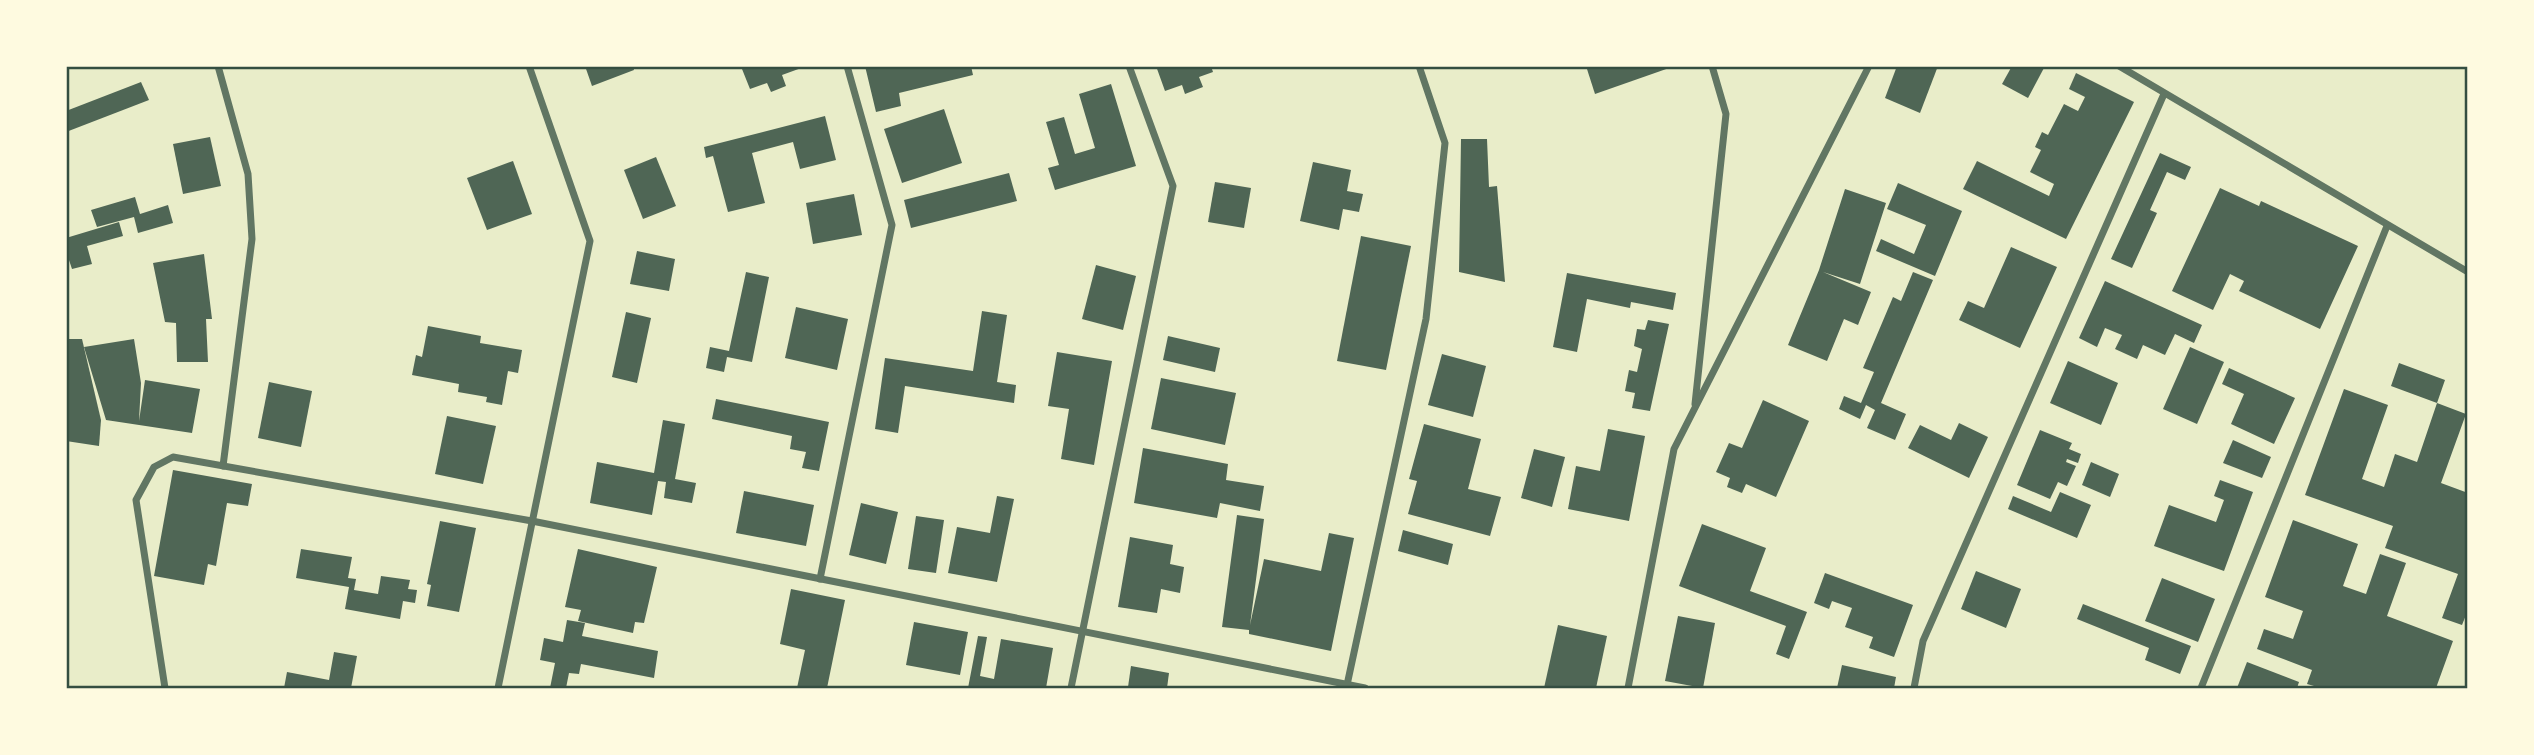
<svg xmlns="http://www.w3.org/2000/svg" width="2534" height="755" font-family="'Golos Text',sans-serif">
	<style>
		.building { fill: #4f6655 }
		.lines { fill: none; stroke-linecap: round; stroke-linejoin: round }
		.minor { stroke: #617663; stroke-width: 7 }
		.neatline { fill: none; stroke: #344e41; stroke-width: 2.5 }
	</style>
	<rect width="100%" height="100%" fill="#e9edc9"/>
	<g class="building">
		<polygon points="585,66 633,66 634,70 592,86"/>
		<polygon points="749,66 804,66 804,67 782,75 786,86 771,92 767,83 750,89 742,69"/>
		<polygon points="865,66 971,66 973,75 899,93 901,106 876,112"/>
		<polygon points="1156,66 1211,66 1213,72 1199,77 1203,87 1185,94 1182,85 1165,91"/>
		<polygon points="1586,66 1672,66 1672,67 1595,94"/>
		<polygon points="1897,66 1938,66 1920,113 1885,98"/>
		<polygon points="2012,66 2045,66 2028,98 2002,84"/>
		<polygon points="2076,73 2134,102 2066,239 1963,189 1977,161 2049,196 2054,184 2030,172 2041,150 2035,147 2042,132 2048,135 2064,104 2078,111 2085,97 2069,89"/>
		<polygon points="141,82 149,100 66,132 66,111"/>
		<polygon points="1111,84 1136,166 1055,190 1048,168 1059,165 1046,122 1064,117 1075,154 1095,148 1079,94"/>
		<polygon points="944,109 962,163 902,183 884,129"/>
		<polygon points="825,116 836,160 800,169 793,142 752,153 765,203 728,212 713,156 706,158 704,147"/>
		<polygon points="210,137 221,186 183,194 173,144"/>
		<polygon points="1461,139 1487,139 1489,187 1497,186 1505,282 1459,272"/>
		<polygon points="2160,153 2191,167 2185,180 2167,172 2150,210 2157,213 2132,268 2111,259"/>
		<polygon points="656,157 676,206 643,219 624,170"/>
		<polygon points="513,161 532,214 487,230 467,178"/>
		<polygon points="1313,162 1351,170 1347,191 1363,194 1359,212 1343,209 1339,230 1300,221"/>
		<polygon points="1009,173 1017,201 911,228 904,200"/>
		<polygon points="1215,182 1251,188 1244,228 1208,222"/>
		<polygon points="1898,183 1962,211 1935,276 1876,251 1881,239 1914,254 1926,225 1887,209"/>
		<polygon points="2220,188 2259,206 2261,201 2358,246 2320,329 2239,291 2244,281 2230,274 2213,310 2172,291"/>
		<polygon points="1845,189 1886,203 1860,284 1823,272 1871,292 1858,325 1844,319 1827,361 1788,345 1819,270"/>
		<polygon points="854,194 862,235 813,244 806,203"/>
		<polygon points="135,197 140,214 168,205 173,223 138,233 134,217 97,227 91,210"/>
		<polygon points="119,222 123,236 87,246 92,264 72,269 66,251 66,238"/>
		<polygon points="1361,236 1411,246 1386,370 1337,361"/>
		<polygon points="2011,247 2057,267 2020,348 1959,320 1968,301 1984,308"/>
		<polygon points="637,251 675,259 669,291 630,284"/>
		<polygon points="204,254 212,319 206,319 208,362 177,362 176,323 165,322 153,263"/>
		<polygon points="1096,265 1136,276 1123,330 1082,319"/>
		<polygon points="746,272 769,277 752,362 727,357 724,372 706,368 710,347 729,351"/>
		<polygon points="1913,272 1933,280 1881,403 1906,414 1895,440 1867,428 1875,410 1866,405 1860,419 1839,409 1844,396 1861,403 1874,372 1863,368 1893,297 1901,301"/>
		<polygon points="1567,273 1676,293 1673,310 1631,302 1630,308 1587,299 1577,352 1553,347"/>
		<polygon points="2105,281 2202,325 2194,343 2175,334 2165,355 2143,345 2137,359 2115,349 2122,335 2105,328 2097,347 2079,338"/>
		<polygon points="796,307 848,319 837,370 785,358"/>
		<polygon points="982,311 1007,315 997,382 1016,385 1014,403 905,386 898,433 875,429 885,358 973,371"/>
		<polygon points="626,312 651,318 637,383 612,377"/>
		<polygon points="1648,320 1669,324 1650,411 1632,408 1635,393 1625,391 1629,370 1637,372 1642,349 1634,346 1637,329 1645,330"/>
		<polygon points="428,326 481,336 480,343 522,350 518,373 508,371 502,405 486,402 487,397 458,392 459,384 412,375 416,355 422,357"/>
		<polygon points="1168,336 1220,348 1215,372 1163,360"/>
		<polygon points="66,339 82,339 101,420 99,446 66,441"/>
		<polygon points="134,339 141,383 139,421 145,380 200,389 192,433 106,420 84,347"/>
		<polygon points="2190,347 2224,362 2197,424 2163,409"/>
		<polygon points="1057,352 1112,361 1094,465 1061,459 1069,409 1048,406"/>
		<polygon points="1442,354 1486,366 1473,417 1428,405"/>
		<polygon points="2068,361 2118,383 2101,425 2050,403"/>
		<polygon points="2399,363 2445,380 2437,403 2466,414 2441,483 2468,493 2468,610 2462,625 2442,618 2458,574 2385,548 2393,526 2305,495 2344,389 2388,405 2362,479 2384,487 2395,454 2417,462 2437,403 2391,386"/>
		<polygon points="2229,368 2295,398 2274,444 2231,424 2244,394 2222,384"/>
		<polygon points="1161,378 1236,393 1225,445 1151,429"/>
		<polygon points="269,382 312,391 301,447 258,438"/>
		<polygon points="716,399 829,422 819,471 802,468 806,452 790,449 792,436 712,419"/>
		<polygon points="1763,400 1809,421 1776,497 1746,484 1742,493 1727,487 1730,478 1716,472 1729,443 1742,448"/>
		<polygon points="447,416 496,426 483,484 435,474"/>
		<polygon points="663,420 685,424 675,479 696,483 692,503 664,498 666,482 658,481 652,515 590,503 597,462 654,473"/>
		<polygon points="1959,423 1988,437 1969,478 1908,448 1920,425 1951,440"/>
		<polygon points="1424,424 1481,439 1468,489 1501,497 1490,536 1408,514 1417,481 1409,479"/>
		<polygon points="1608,429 1645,436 1629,521 1568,509 1576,466 1600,471"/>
		<polygon points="2040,430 2072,443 2069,449 2081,454 2078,463 2067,459 2066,462 2076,466 2067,486 2058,482 2050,499 2017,485"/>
		<polygon points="2233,440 2271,457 2262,478 2223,463"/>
		<polygon points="1143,448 1228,464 1226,480 1264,486 1260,511 1220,503 1217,518 1134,503"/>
		<polygon points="1534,449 1565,457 1552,507 1521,498"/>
		<polygon points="2091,462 2119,474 2110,497 2082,485"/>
		<polygon points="173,470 252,484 248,506 227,503 216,566 208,564 204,585 154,576"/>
		<polygon points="2220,480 2253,492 2224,571 2154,546 2169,505 2216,522 2224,500 2214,496"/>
		<polygon points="744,491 814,505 806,546 736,533"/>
		<polygon points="2060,492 2091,505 2077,538 2008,509 2013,496 2051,512"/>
		<polygon points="997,496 1014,499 997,582 948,573 957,527 990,533"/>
		<polygon points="861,503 898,512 886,564 849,555"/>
		<polygon points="1237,515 1264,519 1250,625 1264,559 1321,571 1329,533 1354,538 1331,651 1249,634 1249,630 1222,627"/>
		<polygon points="916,516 944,520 936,573 908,569"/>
		<polygon points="2293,520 2358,544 2343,586 2366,594 2380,554 2406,563 2387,616 2453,641 2436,688 2321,688 2307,684 2312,670 2257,649 2264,629 2293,639 2303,611 2265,597"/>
		<polygon points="440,521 476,528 459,612 427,606 431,585 427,584"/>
		<polygon points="1702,524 1766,548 1750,591 1807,612 1789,659 1776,654 1786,626 1679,586"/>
		<polygon points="1403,530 1453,544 1448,565 1398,551"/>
		<polygon points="1130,537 1173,545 1170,564 1184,567 1180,593 1161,589 1157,613 1118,607"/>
		<polygon points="301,549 352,557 348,578 356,579 354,590 378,594 381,576 410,580 408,589 417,590 415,603 403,601 400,619 345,609 349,587 296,578"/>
		<polygon points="578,549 657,567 644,623 635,622 633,633 578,621 581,610 565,607"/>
		<polygon points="1976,571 2021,589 2006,628 1961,609"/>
		<polygon points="1825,573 1913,605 1894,657 1869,648 1873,637 1845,627 1852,608 1832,601 1829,609 1814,603"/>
		<polygon points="2162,578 2215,599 2198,642 2145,621"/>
		<polygon points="791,589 845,600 827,688 797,688 805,650 780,644"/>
		<polygon points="2083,604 2191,646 2180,674 2145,660 2149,648 2077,619"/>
		<polygon points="1678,616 1715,623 1703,688 1665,681"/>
		<polygon points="567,620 585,623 582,636 658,651 654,678 581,664 579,674 569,673 566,688 550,688 555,663 540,660 544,638 563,642"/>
		<polygon points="914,622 968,632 960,675 906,665"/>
		<polygon points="1558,625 1607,636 1596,688 1544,688"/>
		<polygon points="978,636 987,637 980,676 994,679 1001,639 1053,648 1046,688 968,688"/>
		<polygon points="334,652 357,656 351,688 284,688 287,672 329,680"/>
		<polygon points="2247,662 2299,682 2297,688 2237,688"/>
		<polygon points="1842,665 1896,677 1894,688 1837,688"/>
		<polygon points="1131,666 1169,673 1167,688 1128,687"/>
	</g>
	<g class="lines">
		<g class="minor">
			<polyline points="218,66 248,174 252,239 223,466"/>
			<polyline points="2119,66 2468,272"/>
			<polyline points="1695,404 1726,114 1712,66"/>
			<polyline points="820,579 892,225 847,66"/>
			<polyline points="1347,685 1426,319 1445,143 1419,66"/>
			<polyline points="165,688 136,500 154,467 173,457 532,521 1365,688"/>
			<polyline points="498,688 590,241 529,66"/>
			<polyline points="1071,688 1173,186 1129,66"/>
			<polyline points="1628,688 1674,449 1869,66"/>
			<polyline points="1914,688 1923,641 2164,94"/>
			<polyline points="2201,688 2387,226"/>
		</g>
	</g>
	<rect width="2534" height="755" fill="none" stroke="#fefae0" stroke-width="136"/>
	<rect x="68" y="68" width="2398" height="619" class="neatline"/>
</svg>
